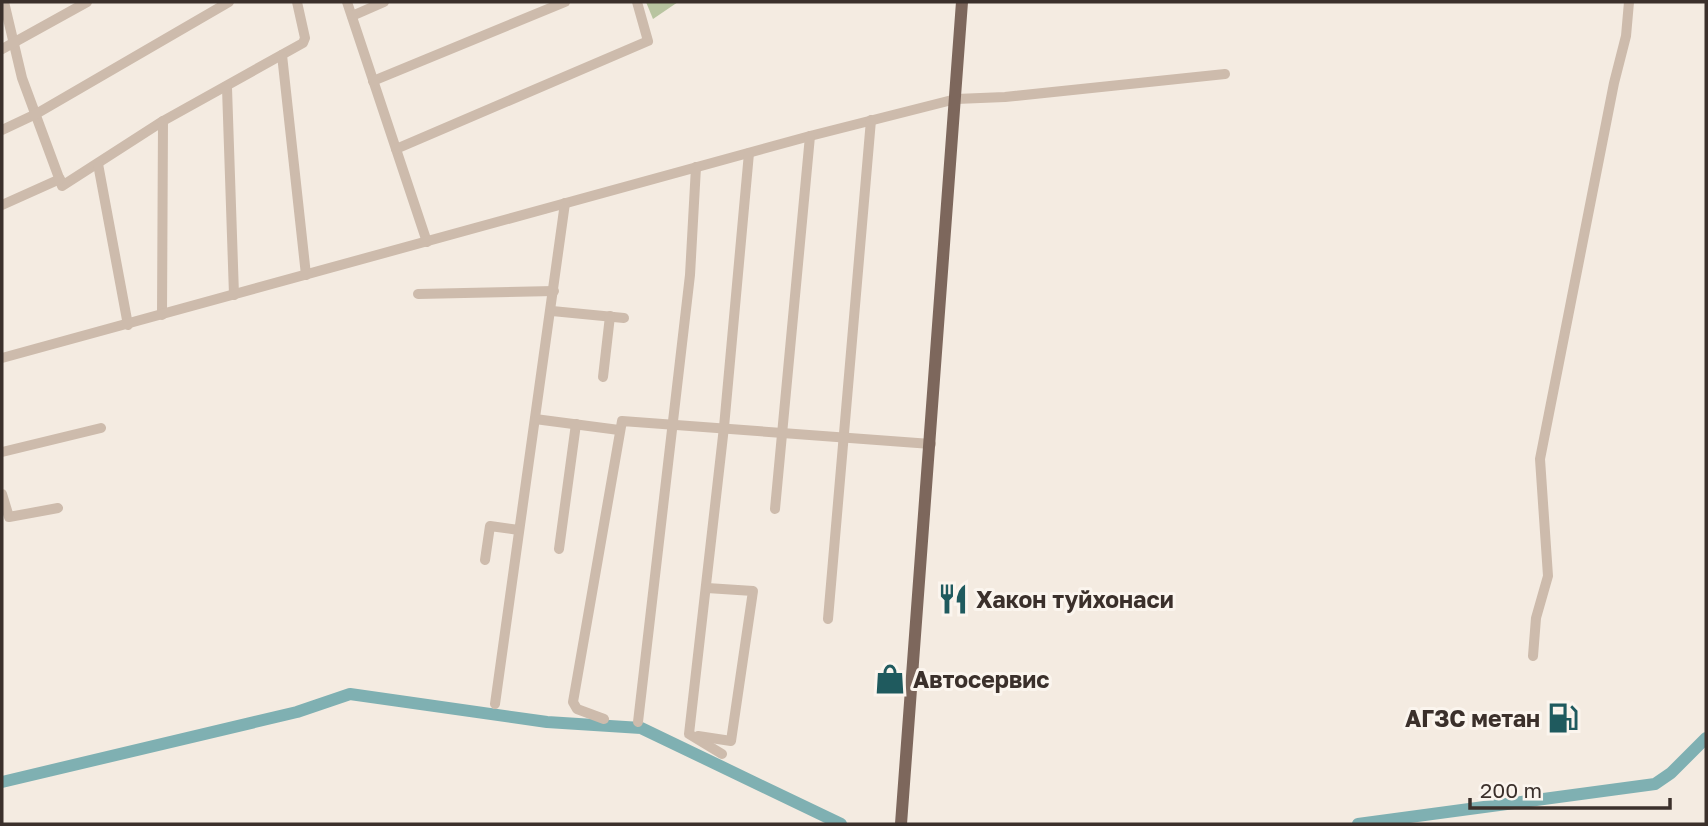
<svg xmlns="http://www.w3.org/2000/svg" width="1708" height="826" font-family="'Golos Text',sans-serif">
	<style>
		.green { fill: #b8c4a0 }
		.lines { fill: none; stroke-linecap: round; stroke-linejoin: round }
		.river { stroke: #7fb0b2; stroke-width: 12 }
		.minor { stroke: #cdbbac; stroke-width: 10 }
		.major { stroke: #7d675c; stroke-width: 12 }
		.labels { text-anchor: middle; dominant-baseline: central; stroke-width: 6; stroke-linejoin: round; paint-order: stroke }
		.poi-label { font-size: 23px; font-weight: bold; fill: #3b302b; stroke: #fbf5ee; text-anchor: start }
	</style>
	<rect width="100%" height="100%" fill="#f4ebe1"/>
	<polygon class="green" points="646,2 678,2 653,19"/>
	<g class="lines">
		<g class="river">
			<polyline points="2,782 297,712 350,694 547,722 641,728 841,824"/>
			<polyline points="1358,824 1655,784 1671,773 1706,738"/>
		</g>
		<g class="minor">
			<polyline points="4,2 22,78 62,186 163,121 303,43 305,38 297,2"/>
			<polyline points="347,2 427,242"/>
			<polyline points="352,16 384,2"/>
			<polyline points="2,49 87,2"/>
			<polyline points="282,55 306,275"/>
			<polyline points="373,81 565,2"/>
			<polyline points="227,88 234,295"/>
			<polyline points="2,130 36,114 229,2"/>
			<polyline points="396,149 648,41 637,2"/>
			<polyline points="98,164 128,325"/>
			<polyline points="2,205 60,179"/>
			<polyline points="418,294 554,291"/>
			<polyline points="552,311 624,318"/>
			<polyline points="162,315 163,121"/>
			<polyline points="2,358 810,136 956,99 1005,97 1225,74"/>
			<polyline points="603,377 610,316"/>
			<polyline points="535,419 619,430"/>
			<polyline points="2,452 101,428"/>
			<polyline points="2,494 9,517 58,508"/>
			<polyline points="775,509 810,136"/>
			<polyline points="559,549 576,424"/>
			<polyline points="485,560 490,526 519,530"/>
			<polyline points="828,619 871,120"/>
			<polyline points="1533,656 1536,618 1548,576 1540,459 1614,83 1626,36 1629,2"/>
			<polyline points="495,704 565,203"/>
			<polyline points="604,719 577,709 573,702 622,421 931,444"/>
			<polyline points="638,722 690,275 696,167"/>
			<polyline points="698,736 731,741 753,591 707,588"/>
			<polyline points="722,754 689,734 724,427 749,153"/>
		</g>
		<polyline class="major" points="901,824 962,2"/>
	</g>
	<defs>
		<g id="restaurant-bare" transform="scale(2.415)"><path d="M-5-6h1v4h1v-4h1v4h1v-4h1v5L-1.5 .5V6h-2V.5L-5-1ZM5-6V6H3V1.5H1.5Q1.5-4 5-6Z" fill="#1f5a5e" stroke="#fbf5ee" stroke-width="2.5" paint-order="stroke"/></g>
		<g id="shop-bare" transform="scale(2.415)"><path d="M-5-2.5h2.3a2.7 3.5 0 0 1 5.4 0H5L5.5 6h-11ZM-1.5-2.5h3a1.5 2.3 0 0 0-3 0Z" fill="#1f5a5e" stroke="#fbf5ee" stroke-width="2.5" paint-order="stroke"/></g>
		<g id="fuel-bare" transform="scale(2.415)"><path d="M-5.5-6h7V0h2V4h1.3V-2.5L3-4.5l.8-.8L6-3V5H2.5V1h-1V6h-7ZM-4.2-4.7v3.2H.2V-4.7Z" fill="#1f5a5e" stroke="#fbf5ee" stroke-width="2.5" paint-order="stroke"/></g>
	</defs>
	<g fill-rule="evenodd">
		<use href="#restaurant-bare" x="953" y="599"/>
		<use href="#shop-bare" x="890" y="679"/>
		<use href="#fuel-bare" x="1563" y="718"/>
	</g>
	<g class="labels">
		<g class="poi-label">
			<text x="976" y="599">Хакон туйхонаси</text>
			<text x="913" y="679">Автосервис</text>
			<text x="1540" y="718" text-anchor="end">АГЗС метан</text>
		</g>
	</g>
	<rect width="1708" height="826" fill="none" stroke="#3b302b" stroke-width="7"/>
	<path d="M1470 798v10h200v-10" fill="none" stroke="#3b302b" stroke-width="3.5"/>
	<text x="1480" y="798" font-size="21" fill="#3b302b" stroke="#fbf5ee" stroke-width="5" paint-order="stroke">200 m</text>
</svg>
